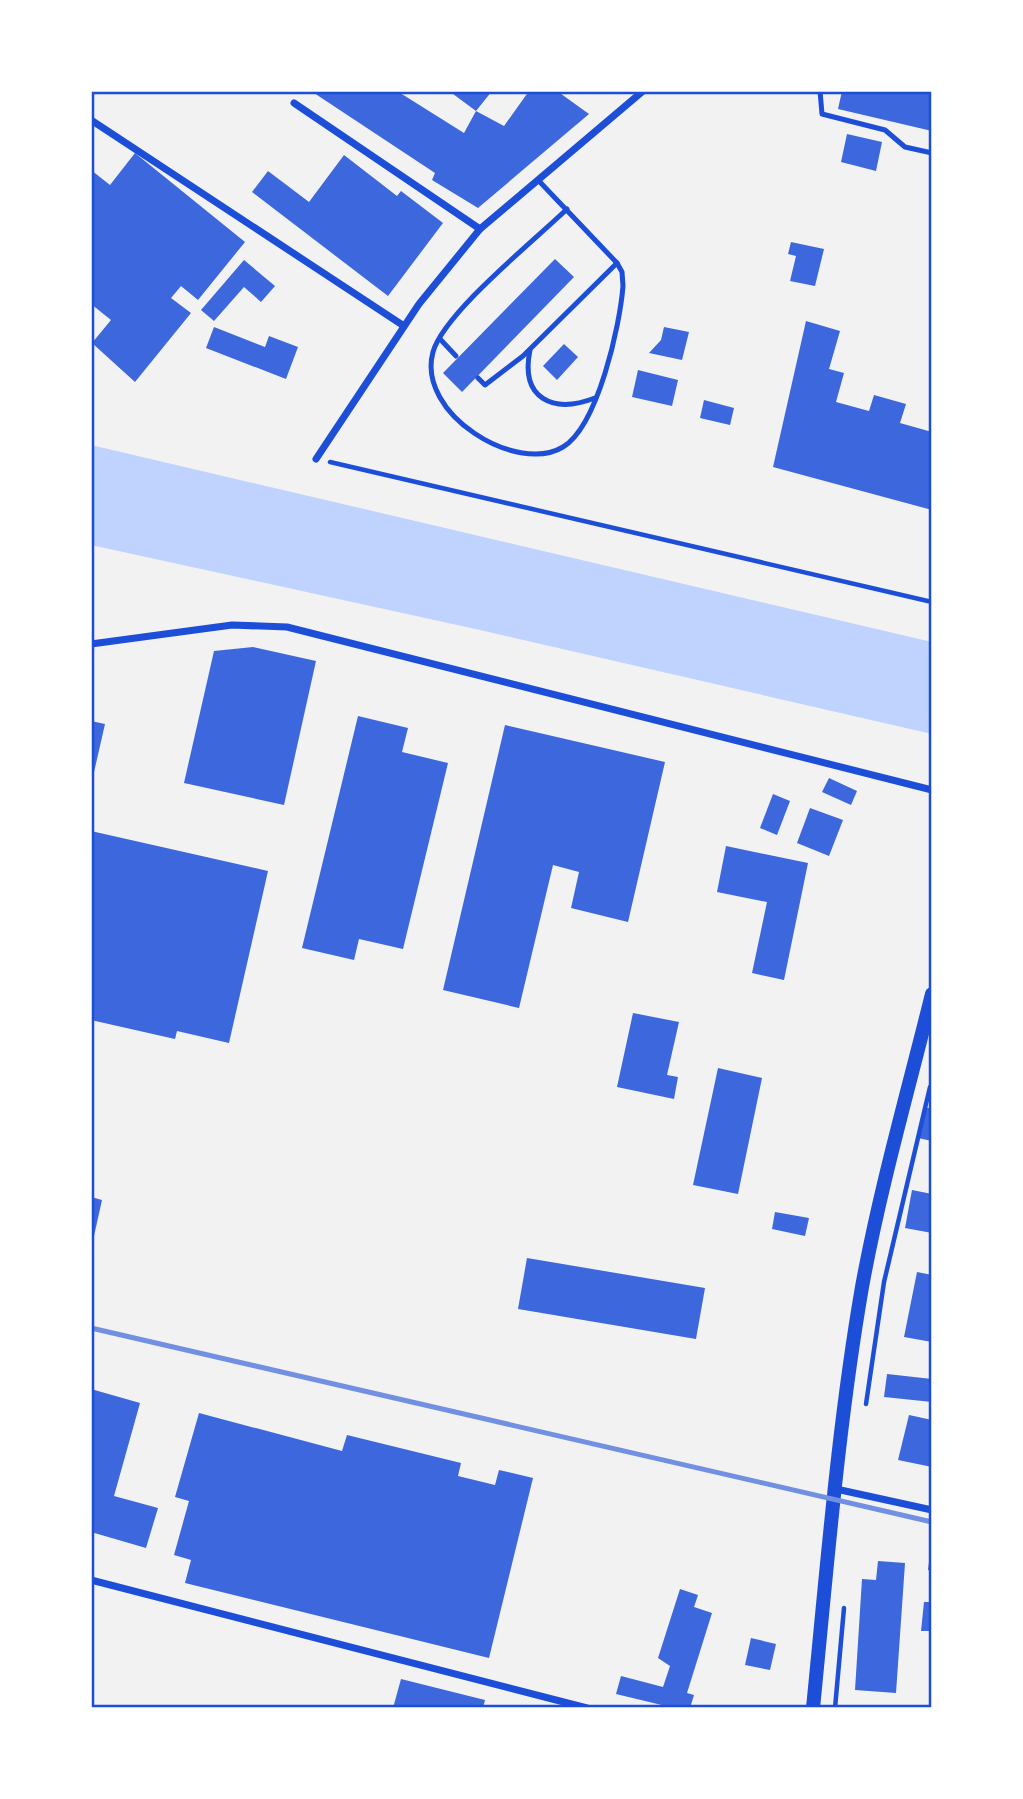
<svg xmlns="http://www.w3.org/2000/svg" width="1023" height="1799" font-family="Jost,sans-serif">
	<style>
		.water { fill: #bfd3fe }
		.building { fill: #3d67dc }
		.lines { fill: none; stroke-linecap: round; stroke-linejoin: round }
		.path { stroke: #1d4ed8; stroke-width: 4.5 }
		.service { stroke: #1d4ed8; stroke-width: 5 }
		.minor { stroke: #1d4ed8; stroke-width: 7 }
		.secondary { stroke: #1d4ed8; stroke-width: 14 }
		.rail { stroke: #7290e2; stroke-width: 5 }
		.neatline { fill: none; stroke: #1d4ed8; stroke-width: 2.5 }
	</style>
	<rect width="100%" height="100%" fill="#f2f2f2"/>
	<polygon class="water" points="91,445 932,642 932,734 480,630 91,545"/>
	<g class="building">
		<polygon points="311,91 397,91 464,133 476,111 449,91 492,91 476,111 504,126 529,91 557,91 589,114 478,208 432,180 435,173"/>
		<polygon points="842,91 932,91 932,131 838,109"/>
		<polygon points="847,134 882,142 876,171 841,162"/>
		<polygon points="135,153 245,242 198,300 181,286 171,298 191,313 135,382 92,343 111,320 91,304 91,170 110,185"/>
		<polygon points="344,155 397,196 401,191 443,223 388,296 252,192 268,171 309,202"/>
		<polygon points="791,242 824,249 815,286 790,281 796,256 788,254"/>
		<polygon points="555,259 574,277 462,392 443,373"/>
		<polygon points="244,260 275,286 261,302 244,287 214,321 201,310"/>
		<polygon points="806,321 840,331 829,369 844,373 836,402 869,411 874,395 906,404 900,423 932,432 932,510 773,467"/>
		<polygon points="214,327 265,347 269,336 298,347 286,379 206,348"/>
		<polygon points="664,327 689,332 682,360 649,353 661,340"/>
		<polygon points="564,344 578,357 557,380 543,366"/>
		<polygon points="638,370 678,380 672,406 632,397"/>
		<polygon points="704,400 734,408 730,425 700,418"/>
		<polygon points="253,647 316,661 284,805 184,783 214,651"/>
		<polygon points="358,716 408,728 402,752 448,763 403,949 359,939 354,960 302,948"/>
		<polygon points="91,721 105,724 92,781 91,781"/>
		<polygon points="505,725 665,762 628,922 571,908 579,872 553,865 519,1008 443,990"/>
		<polygon points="829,778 857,791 851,805 822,792"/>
		<polygon points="773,794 790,801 777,835 760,828"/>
		<polygon points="810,808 843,820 829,856 797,843"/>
		<polygon points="91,831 268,871 229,1043 177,1031 175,1039 91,1020"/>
		<polygon points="726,846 808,863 784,980 752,973 767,902 717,892"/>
		<polygon points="633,1013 679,1022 667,1075 678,1077 674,1099 617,1087"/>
		<polygon points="718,1068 762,1078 738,1194 693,1185"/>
		<polygon points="925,1107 932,1109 932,1141 918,1138"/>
		<polygon points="912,1190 932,1194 932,1233 905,1228"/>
		<polygon points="91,1197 102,1200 92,1245 91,1245"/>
		<polygon points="775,1212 809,1218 805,1236 772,1229"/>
		<polygon points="527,1258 705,1288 696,1339 518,1309"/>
		<polygon points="917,1272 932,1275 932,1342 904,1337"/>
		<polygon points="887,1374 932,1379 932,1402 884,1397"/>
		<polygon points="91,1389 140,1403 114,1496 158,1508 146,1548 91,1532"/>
		<polygon points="199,1413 342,1451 347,1435 461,1463 458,1476 495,1485 499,1470 533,1478 489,1658 185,1583 191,1560 174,1555 189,1501 175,1497"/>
		<polygon points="909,1415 932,1420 932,1467 898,1460"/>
		<polygon points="930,1554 932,1554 932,1571 928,1570"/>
		<polygon points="878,1561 905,1563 896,1693 855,1690 862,1579 876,1580"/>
		<polygon points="680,1589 698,1595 694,1607 712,1613 687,1693 694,1695 690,1708 674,1708 616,1694 621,1676 663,1687 670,1666 658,1658"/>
		<polygon points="924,1602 932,1602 932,1631 921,1631"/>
		<polygon points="751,1638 776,1644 770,1670 745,1665"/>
		<polygon points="401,1679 485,1700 483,1708 393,1708"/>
	</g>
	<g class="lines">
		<g class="path">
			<polyline points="330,462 932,602"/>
			<polyline points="866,1404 884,1282 930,1087"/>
			<polyline points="835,1708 844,1608"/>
		</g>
		<g class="service">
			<polyline points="820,91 822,114 885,130 905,147 932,153"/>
			<path d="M538,180L617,263L622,272L623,286C620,325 598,426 563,447C517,475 416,414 433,352C444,313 535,240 567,209"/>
			<polyline points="440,339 456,356"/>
			<path d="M530,350C520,399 553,414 595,398"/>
			<polyline points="478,378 485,385 523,356 617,263"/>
		</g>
		<g class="minor">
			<polyline points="294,103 480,229"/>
			<polyline points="91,120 404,326"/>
			<polyline points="316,459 419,304 480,229 643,91"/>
			<polyline points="91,644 232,625 287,627 932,790"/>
			<polyline points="836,1489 932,1510"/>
			<polyline points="91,1580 587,1708"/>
		</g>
		<path class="secondary" d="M813,1708C827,1568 838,1426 862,1287C880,1188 908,1091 932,994"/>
		<polyline class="rail" points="91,1328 932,1522"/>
	</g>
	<rect width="1023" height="1799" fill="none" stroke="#ffffff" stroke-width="186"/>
	<rect x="93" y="93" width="837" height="1613" class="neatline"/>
</svg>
